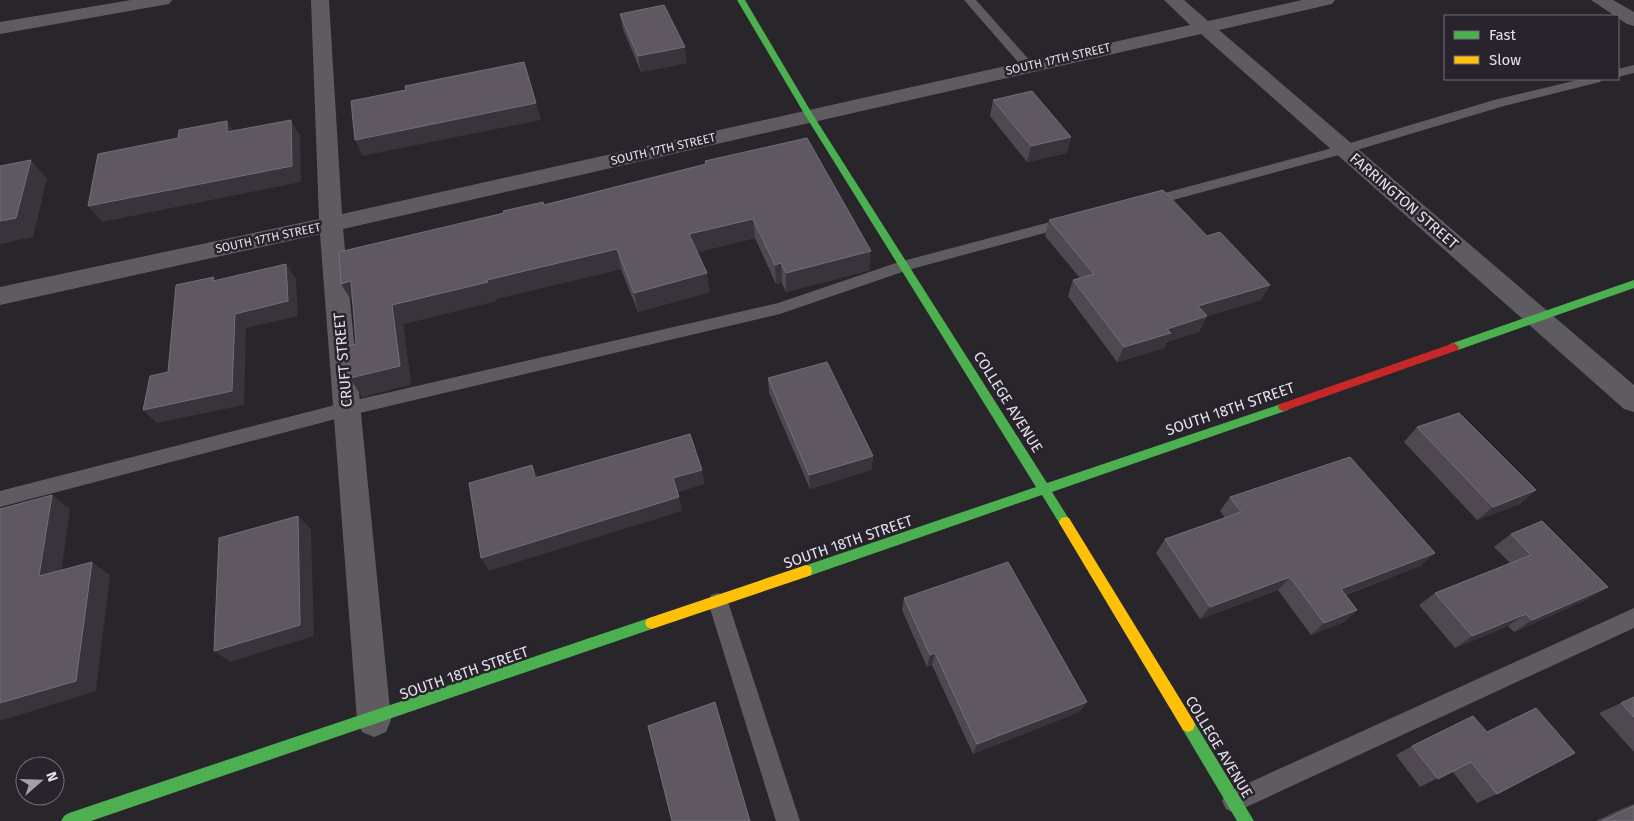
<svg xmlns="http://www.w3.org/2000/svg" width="1634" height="821" font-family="'Fira Sans',sans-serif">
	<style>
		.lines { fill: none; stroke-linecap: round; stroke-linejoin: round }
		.lane { fill: #5e5c60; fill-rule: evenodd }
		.street { fill: #5e5c60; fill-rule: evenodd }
		.fast { fill: #4caf50; fill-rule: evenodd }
		.slow { fill: #ffc107; fill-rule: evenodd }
		.jam { fill: #c62828; fill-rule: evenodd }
		.wall { fill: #4f4851 }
		.shaded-wall { fill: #39333b }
		.building { fill: #5f5862; stroke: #746e77 }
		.labels { text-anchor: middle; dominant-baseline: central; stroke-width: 5; stroke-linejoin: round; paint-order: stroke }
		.far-street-label { font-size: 12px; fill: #e4e1e8; stroke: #28232d }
		.street-label { font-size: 15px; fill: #e4e1e8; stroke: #28232d }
	</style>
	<rect width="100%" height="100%" fill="#28252b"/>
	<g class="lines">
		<g class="lane">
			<polygon points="964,0 976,0 1032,63 1034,66 1032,69 1024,69"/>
			<polygon points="1634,65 1634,73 1618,77 1618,69"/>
			<polygon points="1582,79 1602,79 1600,82 1504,106 1350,152 1147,207 1140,202 1142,199 1340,146 1494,100"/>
			<polygon points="1069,217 1074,219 1076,222 1074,225 908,270 780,314 347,416 0,507 0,491 347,402 778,303 899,262"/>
			<polygon points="718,593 725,595 728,602 800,821 776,821 708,602 711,595"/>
			<polygon points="1634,608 1634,628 1242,809 1234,813 1226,809 1222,801 1226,793"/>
		</g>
		<g class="street">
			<polygon points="131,0 172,0 169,4 163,5 0,34 0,22"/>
			<polygon points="311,0 329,0 342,214 1190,25 1164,0 1184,0 1208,21 1302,0 1335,0 1332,4 1219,30 1634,385 1634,412 1624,409 1201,34 343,229 391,720 386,732 374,737 362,732 357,720 320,234 0,305 0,287 319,219"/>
			<polygon points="1591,0 1613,0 1634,12 1634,26 1627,24"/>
		</g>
		<g class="fast">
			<polygon points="737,0 745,0 813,115 1047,483 1284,403 1288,404 1290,407 1288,410 1052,492 1071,522 1069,526 1065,527 1061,526 1042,495 806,577 801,575 800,571 801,567 1036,487 805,115"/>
			<polygon points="1634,280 1634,288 1458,350 1450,350 1449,347 1450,344"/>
			<polygon points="652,617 657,619 659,623 657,627 652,629 91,821 61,821 64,816 69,813"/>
			<polygon points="1188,718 1193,720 1254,821 1237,821 1183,730 1181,725 1183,720"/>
		</g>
		<g class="slow">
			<polygon points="1065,517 1069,518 1193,720 1195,725 1193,730 1188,732 1183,730 1061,526 1059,522 1061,518"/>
			<polygon points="806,565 811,567 812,571 811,575 806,577 652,629 647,627 645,623 647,619 652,617"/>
		</g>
		<polygon class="jam" points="1454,343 1459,347 1458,350 1284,411 1280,410 1278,407 1280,404"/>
	</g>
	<g class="wall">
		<polygon points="620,14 687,63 641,72 623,29"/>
		<polygon points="993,100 1071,137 1067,153 1027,162 990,116"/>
		<polygon points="705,161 870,270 786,292 782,283 776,284 755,238 697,252 710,292 638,312 621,269 495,299 496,301 403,324 411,384 362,397 350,378 356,344 353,303 544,205 705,165"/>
		<polygon points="1049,220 1207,236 1270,285 1261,300 1207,316 1199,332 1167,342 1164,348 1117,362 1068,296 1073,280 1080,278 1045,236"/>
		<polygon points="768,378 873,456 871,470 810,489 769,393"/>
		<polygon points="1417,427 1536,490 1520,504 1477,520 1404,442"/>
		<polygon points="1230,497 1435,553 1420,566 1346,595 1357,610 1344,622 1311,635 1278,590 1200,619 1156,553 1165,539 1225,518 1220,511"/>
		<polygon points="1511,534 1588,599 1514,632 1508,626 1455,648 1419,605 1435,593 1510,563 1494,547"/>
		<polygon points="904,598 1087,702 1079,712 973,754 932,665 927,667 902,610"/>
		<polygon points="1634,697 1634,752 1599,713"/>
		<polygon points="1487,732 1497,794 1477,803 1452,771 1420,787 1396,755 1412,746"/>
		<polygon points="1634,804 1634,821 1596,821 1619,810"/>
	</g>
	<g class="shaded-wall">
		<polygon points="685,47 687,63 641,72 638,56"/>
		<polygon points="536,103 541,120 362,156 355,140"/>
		<polygon points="291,120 300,136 301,182 102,222 88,206"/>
		<polygon points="227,121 237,137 227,132"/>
		<polygon points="1071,137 1067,153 1027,162 1031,146"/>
		<polygon points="31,160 47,179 33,237 0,244 0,221"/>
		<polygon points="753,219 755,238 692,254 689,234"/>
		<polygon points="617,249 621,269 495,299 496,301 403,324 411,384 362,397 350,378 392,305 487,280"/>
		<polygon points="871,251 870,270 786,292 786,273"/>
		<polygon points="781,263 782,283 776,284 775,265"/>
		<polygon points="286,264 296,279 298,316 246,328 244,405 157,423 143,410 235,314"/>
		<polygon points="707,273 710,292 638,312 634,293"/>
		<polygon points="351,281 353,303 341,284"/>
		<polygon points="1270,285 1261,300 1190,321 1198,306"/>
		<polygon points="1207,316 1199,332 1167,342 1164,348 1117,362 1124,347 1167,329"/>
		<polygon points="873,456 871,470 810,489 809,475"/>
		<polygon points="532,465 539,479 535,478"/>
		<polygon points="702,470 705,484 676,493 673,478"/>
		<polygon points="1536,490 1520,504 1477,520 1493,507"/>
		<polygon points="52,495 70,509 59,589 39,576"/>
		<polygon points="679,497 682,511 489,571 481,558"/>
		<polygon points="298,516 311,529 314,636 230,662 214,651"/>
		<polygon points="1435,553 1420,566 1328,601 1341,589"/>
		<polygon points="92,562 110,575 96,691 0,721 0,703"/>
		<polygon points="1290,577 1278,590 1200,619 1210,607"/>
		<polygon points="1608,587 1588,599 1514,632 1532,620"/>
		<polygon points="1357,610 1344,622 1311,635 1324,623"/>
		<polygon points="1526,614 1508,626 1455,648 1472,636"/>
		<polygon points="935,653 932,665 927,667 930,655"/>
		<polygon points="1087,702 1079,712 973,754 977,744"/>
	</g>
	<g class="building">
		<polygon points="664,5 685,47 638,56 620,14"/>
		<polygon points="524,62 536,103 355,140 351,101 406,90 405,86"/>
		<polygon points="1032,91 1071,137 1031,146 993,100"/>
		<polygon points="291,120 292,166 88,206 98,154 178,138 179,130 227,121 227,132"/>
		<polygon points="807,138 871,251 786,273 781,263 775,265 753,219 689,234 707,273 634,293 617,249 487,280 488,282 392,305 400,366 350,378 347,346 356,344 351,281 341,284 339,252 504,213 503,211 543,202 544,205 706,164 705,161"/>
		<polygon points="31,160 16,218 0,221 0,166"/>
		<polygon points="1163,190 1207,236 1220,232 1270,285 1198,306 1207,316 1167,329 1171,333 1124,347 1073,280 1094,274 1049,220"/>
		<polygon points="286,264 288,301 235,314 232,391 143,410 150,376 168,372 176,285 214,277 213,281"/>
		<polygon points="827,362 873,456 809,475 768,378"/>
		<polygon points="1459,413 1536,490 1493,507 1417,427"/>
		<polygon points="690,434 702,470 673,478 679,497 481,558 469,483 532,465 535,478"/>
		<polygon points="1350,457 1435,553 1341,589 1357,610 1324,623 1290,577 1210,607 1165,539 1241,512 1230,497"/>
		<polygon points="52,495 39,576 92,562 76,681 0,703 0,509"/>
		<polygon points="298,516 300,625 214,651 219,538"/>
		<polygon points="1542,521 1608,587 1532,620 1526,614 1472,636 1435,593 1531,555 1511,534"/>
		<polygon points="1008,562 1087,702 977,744 935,653 930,655 904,598"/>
		<polygon points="1634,697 1634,717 1621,703"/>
		<polygon points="715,702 750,821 672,821 648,726"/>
		<polygon points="1536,708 1575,753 1497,794 1471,762 1438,779 1412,746 1473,716 1487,732"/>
		<polygon points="1634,806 1634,821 1602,821"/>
	</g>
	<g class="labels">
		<g class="far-street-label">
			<text transform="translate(1058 59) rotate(-13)">SOUTH 17TH STREET</text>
			<text transform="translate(663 149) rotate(-13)">SOUTH 17TH STREET</text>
			<text transform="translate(268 238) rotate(-12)">SOUTH 17TH STREET</text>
		</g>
		<g class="street-label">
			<text transform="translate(1404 201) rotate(41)">FARRINGTON STREET</text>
			<text transform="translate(343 360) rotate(-95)">CRUFT STREET</text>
			<text transform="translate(1008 402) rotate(58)">COLLEGE AVENUE</text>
			<text transform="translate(1230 409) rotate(-19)">SOUTH 18TH STREET</text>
			<text transform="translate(848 542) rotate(-19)">SOUTH 18TH STREET</text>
			<text transform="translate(464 673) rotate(-19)">SOUTH 18TH STREET</text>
			<text transform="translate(1219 747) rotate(59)">COLLEGE AVENUE</text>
		</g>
	</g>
	<rect x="1444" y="15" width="175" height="65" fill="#28232d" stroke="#736f78"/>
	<rect x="1454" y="31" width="25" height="8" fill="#4caf50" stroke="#736f78"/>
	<text x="1489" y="40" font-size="15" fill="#e4e1e8">Fast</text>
	<rect x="1454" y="56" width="25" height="8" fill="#ffc107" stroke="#736f78"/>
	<text x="1489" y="65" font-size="15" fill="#e4e1e8">Slow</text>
	<g transform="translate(40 781) rotate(70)"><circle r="24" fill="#28232d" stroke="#736f78"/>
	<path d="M0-4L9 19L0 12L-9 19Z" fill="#a29fa6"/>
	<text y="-8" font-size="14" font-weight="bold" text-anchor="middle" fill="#e4e1e8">N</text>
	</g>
</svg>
